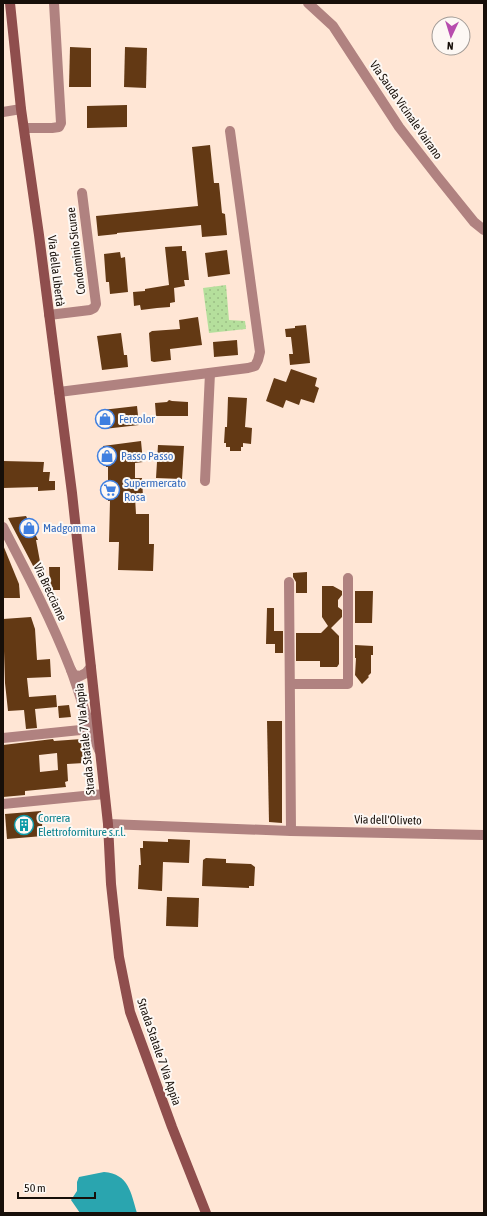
<svg xmlns="http://www.w3.org/2000/svg" width="487" height="1216" font-family="'Asap Condensed',sans-serif">
	<style>
		.park { fill: url(#park-dots) }
		.water { fill: #2aa5af }
		.building { fill: #633914; fill-rule: evenodd }
		.lines { fill: none; stroke-linecap: round; stroke-linejoin: round }
		.street { stroke: #b08280; stroke-width: 10 }
		.secondary { stroke: #8f4e4d; stroke-width: 10 }
		.labels { text-anchor: middle; dominant-baseline: central; stroke-width: 4; stroke-linejoin: round; paint-order: stroke }
		.street-label { font-size: 12px; fill: #170f09; stroke: #fdf8f4 }
		.shop-label { font-size: 12px; fill: #366cbe; stroke: #fdf8f4; text-anchor: start }
		.culture-label { font-size: 12px; fill: #0d838f; stroke: #fdf8f4; text-anchor: start }
	</style>
	<defs>
		<pattern id="park-dots" width="8" height="8" patternUnits="userSpaceOnUse"><rect width="8" height="8" fill="#b5df9c"/><path d="M2 2h.1M6 6h.1" fill="none" stroke="#9bbe85" stroke-width="1.8" stroke-linecap="round"/></pattern>
	</defs>
	<rect width="100%" height="100%" fill="#ffe6d5"/>
	<polygon class="park" points="226,285 229,320 245,321 246,329 209,333 203,288"/>
	<path class="water" d="M104,1172C129,1174 131,1193 137,1213H80L71,1200L77,1191V1182L79,1177Z"/>
	<g class="building">
		<polygon points="70,47 91,48 91,87 69,87"/>
		<polygon points="125,47 147,48 146,88 124,87"/>
		<polygon points="127,105 127,127 87,128 87,106"/>
		<polygon points="210,145 214,183 219,183 222,213 225,214 227,235 202,237 201,225 117,233 117,234 98,236 96,216 198,206 192,147"/>
		<polygon points="182,246 182,251 186,251 189,280 184,280 185,286 174,288 175,302 170,303 170,307 157,308 141,310 140,305 134,306 133,292 145,291 145,289 169,285 165,247"/>
		<polygon points="227,250 230,274 208,277 205,253"/>
		<polygon points="120,252 121,258 125,257 128,292 110,294 109,282 106,282 104,254"/>
		<polygon points="198,317 202,345 170,349 171,360 154,362 151,361 149,333 152,331 180,329 179,320"/>
		<polygon points="306,325 310,363 290,365 289,354 293,354 291,337 286,337 285,329 295,328 295,326"/>
		<polygon points="121,333 124,355 127,355 128,367 102,370 97,336"/>
		<polygon points="237,340 238,355 214,357 213,342"/>
		<polygon points="291,369 317,378 315,386 319,388 314,403 301,399 299,405 286,400 283,408 266,401 274,378 286,382"/>
		<polygon points="228,397 247,398 245,427 252,428 251,444 243,443 243,447 241,447 241,451 230,451 230,447 226,447 226,443 224,443 225,427 227,427"/>
		<polygon points="169,400 172,401 188,402 188,416 156,416 155,403 167,402"/>
		<polygon points="137,406 139,425 104,429 102,410"/>
		<polygon points="141,441 143,462 135,463 135,478 142,478 143,497 135,497 136,514 149,514 149,544 154,544 153,571 118,570 119,542 109,542 110,501 108,501 108,467 106,467 103,446"/>
		<polygon points="158,445 184,446 182,479 156,478"/>
		<polygon points="3,461 44,462 43,472 50,472 49,481 55,481 55,490 38,491 38,487 3,488"/>
		<polygon points="26,516 38,540 36,540 44,583 42,583 8,518"/>
		<polygon points="3,545 19,584 20,598 3,598"/>
		<polygon points="49,567 60,567 60,590 50,590"/>
		<polygon points="307,572 307,593 296,593 296,582 293,577 293,573"/>
		<polygon points="322,586 333,586 342,591 342,595 338,600 338,607 342,610 342,617 331,628 339,636 339,664 337,667 320,667 320,661 296,661 296,633 321,633 328,626 322,617"/>
		<polygon points="355,591 373,591 372,623 355,623"/>
		<polygon points="267,608 274,608 274,631 283,631 283,653 275,653 275,644 266,644"/>
		<polygon points="31,617 35,629 37,660 50,659 51,677 27,678 29,697 56,695 57,707 35,709 37,728 26,729 24,710 8,711 5,683 3,619"/>
		<polygon points="355,645 373,646 373,655 371,655 371,673 368,676 369,677 362,684 355,675 356,658 355,658"/>
		<polygon points="69,705 71,717 59,718 58,706"/>
		<polygon points="267,721 282,721 282,823 269,822"/>
		<path d="M53,739L54,741L82,739L84,763L67,764L68,781L65,782L66,787L25,791V795L3,797V745ZM57,753L58,770L40,772L39,755Z"/>
		<polygon points="41,811 43,836 7,839 5,814"/>
		<polygon points="168,839 190,840 189,863 163,862 162,891 138,889 139,865 141,865 140,848 143,848 143,841 168,842"/>
		<polygon points="206,858 226,859 226,863 251,864 255,867 254,886 249,886 249,888 202,886 203,860"/>
		<polygon points="167,897 199,898 198,927 166,926"/>
	</g>
	<g class="lines">
		<g class="street">
			<polyline points="308,3 333,26 399,127 437,176 474,222 484,230"/>
			<polyline points="3,112 21,109"/>
			<polyline points="24,128 52,128 59,127 61,123 54,3"/>
			<polyline points="49,315 90,310 94,308 96,304 82,193"/>
			<polyline points="59,392 248,368 255,366 258,360 260,352 230,131"/>
			<polyline points="205,481 210,373"/>
			<path d="M3,527C27,573 52,621 71,670C81,697 88,724 99,750"/>
			<polyline points="289,582 291,831"/>
			<polyline points="71,670 74,675 80,676 86,673 91,667"/>
			<polyline points="290,684 348,684 348,578"/>
			<polyline points="3,738 90,729"/>
			<polyline points="3,804 104,794"/>
			<polyline points="108,824 291,831 484,835"/>
		</g>
		<polyline class="secondary" points="10,3 21,109 39,235 72,493 108,824 111,884 119,957 130,1012 172,1127 206,1213"/>
	</g>
	<defs>
		<g id="shop-ring" transform="scale(1)"><circle r="9.5" fill="#fdf8f4" stroke="#3f7fe0" stroke-width="1.5"/><path d="M-5-2.5h2.3a2.7 3.5 0 0 1 5.4 0H5L5.5 6h-11ZM-1.5-2.5h3a1.5 2.3 0 0 0-3 0Z" fill="#3f7fe0"/></g>
		<g id="supermarket-ring" transform="scale(1)"><circle r="9.5" fill="#fdf8f4" stroke="#3f7fe0" stroke-width="1.5"/><path d="M-6-5.5h2.5l.6 2H6L4.5 2H-2.5L-4.4-4H-6ZM-1.5 3.2a1.3 1.3 0 1 0 .1 0ZM3 3.2a1.3 1.3 0 1 0 .1 0Z" fill="#3f7fe0"/></g>
		<g id="building-ring" transform="scale(1)"><circle r="9.5" fill="#fdf8f4" stroke="#0f9aa8" stroke-width="1.5"/><path d="M-4-6H4V6H1V3H-1V6H-4ZM-2.5-4.3h1.7v1.8h-1.7ZM.8-4.3h1.7v1.8H.8ZM-2.5-1h1.7V.8h-1.7ZM.8-1h1.7V.8H.8Z" fill="#0f9aa8"/></g>
	</defs>
	<g fill-rule="evenodd">
		<use href="#shop-ring" x="105" y="419"/>
		<use href="#shop-ring" x="107" y="456"/>
		<use href="#supermarket-ring" x="110" y="490"/>
		<use href="#shop-ring" x="29" y="528"/>
		<use href="#building-ring" x="24" y="825"/>
	</g>
	<g class="labels">
		<g class="street-label">
			<text transform="translate(406 110) rotate(55)">Via Sauda Vicinale Vairano</text>
			<text transform="translate(76 251) rotate(-97)">Condominio Sicurae</text>
			<text transform="translate(56 271) rotate(83)">Via della Libertà</text>
			<text transform="translate(50 592) rotate(65)">Via Brecciame</text>
			<text transform="translate(85 739) rotate(-96)">Strada Statale 7 Via Appia</text>
			<text transform="translate(388 820) rotate(1)">Via dell'Oliveto</text>
			<text transform="translate(159 1052) rotate(71)">Strada Statale 7 Via Appia</text>
		</g>
		<g class="shop-label">
			<text x="119" y="419">Fercolor</text>
			<text x="121" y="456">Passo Passo</text>
			<text x="124" y="483">Supermercato<tspan x="124" dy="14">Rosa</tspan></text>
			<text x="43" y="528">Madgomma</text>
		</g>
		<g class="culture-label">
			<text x="38" y="818">Correra<tspan x="38" dy="14">Elettroforniture s.r.l.</tspan></text>
		</g>
	</g>
	<rect width="487" height="1216" fill="none" stroke="#170f09" stroke-width="8"/>
	<g transform="translate(451 36) rotate(184)"><circle r="19" fill="#fdf8f4" stroke="#a19b96"/>
	<path d="M0-3L7 15L0 10L-7 15Z" fill="#b74dae"/>
	<text y="-6" font-size="11" font-weight="bold" text-anchor="middle" fill="#170f09">N</text>
	</g>
	<path d="M18 1192v6h77v-6" fill="none" stroke="#170f09" stroke-width="2"/>
	<text x="24" y="1192" font-size="12" fill="#170f09" stroke="#fdf8f4" stroke-width="3" paint-order="stroke">50 m</text>
</svg>
